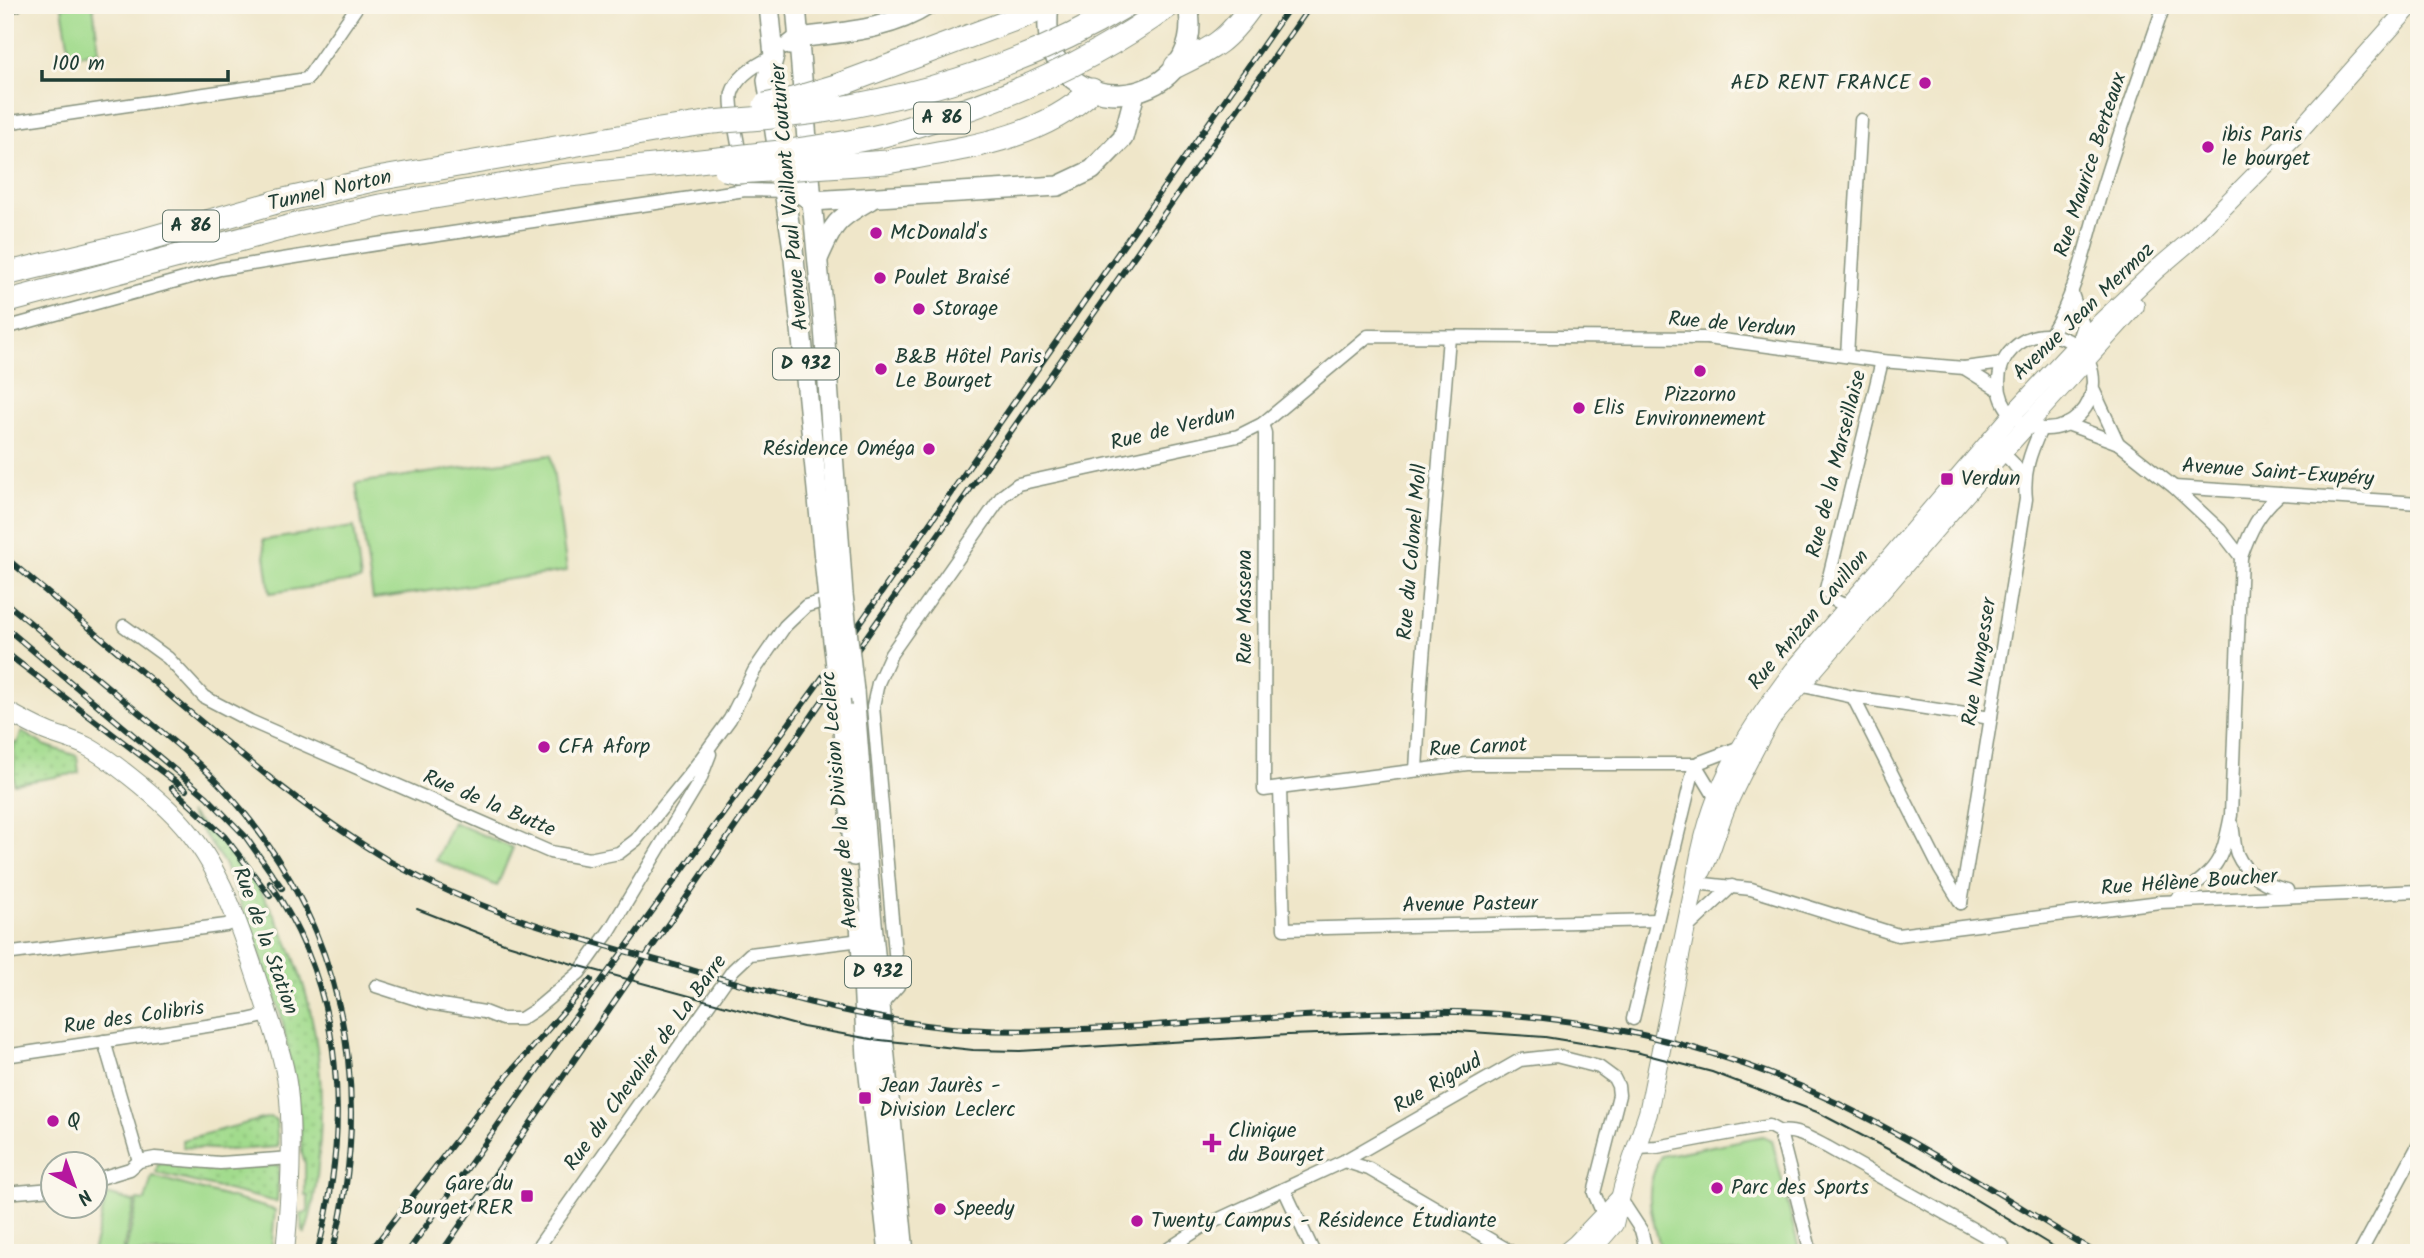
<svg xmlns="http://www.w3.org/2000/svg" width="2424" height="1258" font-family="Kalam,sans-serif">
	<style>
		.grass { fill: url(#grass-dots); stroke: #608c60; stroke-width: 2 }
		.pitch { fill: #a2db8d; stroke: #608c60; stroke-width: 2 }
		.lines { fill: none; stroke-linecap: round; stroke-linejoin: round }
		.street-casing { stroke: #87927e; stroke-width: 15 }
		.secondary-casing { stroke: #87927e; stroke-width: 20 }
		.primary-casing { stroke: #87927e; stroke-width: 22 }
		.highway-casing { stroke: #87927e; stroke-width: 25 }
		.street { stroke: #fff; stroke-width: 12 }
		.secondary { stroke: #fff; stroke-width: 18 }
		.primary { stroke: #fff; stroke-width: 19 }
		.highway { stroke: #fff; stroke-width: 23 }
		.tram { stroke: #1f3d34; stroke-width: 2 }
		.rail-casing { stroke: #1f3d34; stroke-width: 6 }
		.rail { stroke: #fbf7ec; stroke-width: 3.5; stroke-dasharray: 10; stroke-linecap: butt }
		.primary-bridge-casing { stroke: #87927e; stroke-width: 22; stroke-linecap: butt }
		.highway-bridge-casing { stroke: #87927e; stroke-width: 25; stroke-linecap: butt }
		.primary-bridge { stroke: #fff; stroke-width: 19 }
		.highway-bridge { stroke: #fff; stroke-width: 23 }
		.poi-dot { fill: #b5179e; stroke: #fbf7ec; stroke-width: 2.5 }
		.labels { text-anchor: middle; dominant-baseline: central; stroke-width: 7; stroke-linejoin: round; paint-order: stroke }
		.shield { fill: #fbf7ec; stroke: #61756b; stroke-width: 2 }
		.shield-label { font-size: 19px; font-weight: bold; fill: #1f3d34 }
		.poi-label { font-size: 21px; fill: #1f3d34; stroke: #fbf7ec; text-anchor: start }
		.street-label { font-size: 21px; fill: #1f3d34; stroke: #fbf7ec }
	</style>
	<defs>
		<pattern id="grass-dots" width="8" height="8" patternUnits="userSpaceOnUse" patternTransform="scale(1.75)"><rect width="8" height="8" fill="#a2db8d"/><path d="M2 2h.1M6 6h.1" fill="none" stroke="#8bbd7a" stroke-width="1.8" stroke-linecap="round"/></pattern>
	</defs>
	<rect width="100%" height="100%" fill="#fbf7ec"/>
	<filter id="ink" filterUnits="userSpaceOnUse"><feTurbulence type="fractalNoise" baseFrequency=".0143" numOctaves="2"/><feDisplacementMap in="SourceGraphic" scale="14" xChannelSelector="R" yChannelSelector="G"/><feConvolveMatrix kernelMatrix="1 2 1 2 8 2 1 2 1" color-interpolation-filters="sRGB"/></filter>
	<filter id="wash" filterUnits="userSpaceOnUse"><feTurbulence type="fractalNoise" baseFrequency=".00686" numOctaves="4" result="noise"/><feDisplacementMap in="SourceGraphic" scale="28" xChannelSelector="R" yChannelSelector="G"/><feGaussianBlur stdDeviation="1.57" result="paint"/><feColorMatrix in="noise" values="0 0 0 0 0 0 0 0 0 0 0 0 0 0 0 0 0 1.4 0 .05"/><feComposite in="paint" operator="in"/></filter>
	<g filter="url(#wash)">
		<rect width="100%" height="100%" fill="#efe6c9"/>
		<g class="grass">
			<polygon points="22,732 44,745 77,756 79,773 14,784 14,743 17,743"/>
			<path d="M189,813C212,834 237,856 255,883C306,959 326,1047 320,1138C318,1170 316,1202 305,1233L303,1232L301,1213L308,1212V1196H305V1163L302,1154L299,1110L282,1018L250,927L224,863Z"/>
			<polygon points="270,1117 276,1120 278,1147 228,1150 183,1147 182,1140"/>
			<polygon points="158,1163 224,1168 279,1165 277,1202 156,1173"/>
		</g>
		<g class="pitch">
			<polygon points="76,5 93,5 99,52 70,56 62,7"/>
			<polygon points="551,455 567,571 373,599 356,483"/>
			<polygon points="354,527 361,580 270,593 263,540"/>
			<polygon points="453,822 513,848 497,886 436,860"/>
			<path d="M1763,1136L1772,1140L1800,1253H1662C1652,1216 1641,1192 1661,1156Z"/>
			<polygon points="152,1176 275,1210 271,1253 125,1253 138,1200 145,1201"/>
			<polygon points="107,1194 135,1202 122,1253 92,1253"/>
		</g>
	</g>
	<g filter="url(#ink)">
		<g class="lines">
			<g class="street-casing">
				<g id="street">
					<polyline points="5,7 17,5"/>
					<polyline points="5,123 307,79 358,5"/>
					<path d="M741,161C739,147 729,103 732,93C737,76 759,63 774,56"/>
					<polyline points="2071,291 2083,325 2077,343"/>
					<polyline points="5,328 220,269 377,244 745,190 790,191"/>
					<path d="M2050,335C2077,294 2088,236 2102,189C2121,127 2143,67 2164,5"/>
					<circle cx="2046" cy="382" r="47"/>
					<polyline points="1847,356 1861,120"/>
					<polyline points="1964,368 1999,390"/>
					<polyline points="2092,387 2118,443"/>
					<polyline points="1262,424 1265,433 1264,790 1467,764 1695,764 1740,747"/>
					<polyline points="2067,424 2118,443 2174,487 2220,530 2241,557"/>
					<polyline points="2002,452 2013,463 2024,478"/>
					<polyline points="2174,487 2419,503"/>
					<polyline points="1848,607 1834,600 1826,589 1882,361"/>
					<polyline points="124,626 168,658 204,697 250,721 550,852 589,859 619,853 636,840 692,771 730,719 754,671 785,626 806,606 833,598"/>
					<polyline points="1799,685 1853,697 1991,718"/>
					<polyline points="1853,697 1940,869 1961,903"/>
					<polyline points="1695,764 1715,797"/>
					<polyline points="1416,770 1421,683 1449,337"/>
					<polyline points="1280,788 1284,929 1657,920"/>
					<path d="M2232,825C2234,834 2234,846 2237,854C2246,875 2267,886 2287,890"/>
					<polyline points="1695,883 1751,889 1898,935 2160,902 2419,891"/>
					<path d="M2175,900C2217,868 2221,867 2231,815L2241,557C2250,531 2259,512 2280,494"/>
					<path d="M1961,903L2026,499C2023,472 2030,453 2041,429"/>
					<polyline points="1686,929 1732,886"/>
					<polyline points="5,954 226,925 237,920"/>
					<polyline points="376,986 429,1003 484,1012 502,1019 521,1019 535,1010 579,973 610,930 700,780 710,754"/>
					<polyline points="881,1005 898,986 873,706 878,683 891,654 1002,496 1018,484 1238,436 1262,424 1368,336 1707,338 1882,361 1964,368 2003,363"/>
					<polyline points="1633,1019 1695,764"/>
					<polyline points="104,1041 139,1161"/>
					<polyline points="5,1056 247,1020 269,1015"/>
					<path d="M1780,1132C1796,1129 1813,1140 1827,1147L2003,1246"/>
					<polyline points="1638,1148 1657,1147 1769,1126 1780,1132 1811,1253"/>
					<polyline points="1344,1161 1369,1169 1513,1253"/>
					<polyline points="94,1180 130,1169 139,1161 155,1158 220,1163 291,1158"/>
					<polyline points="1284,1189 1314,1253"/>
					<polyline points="5,1193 52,1189"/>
					<polyline points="1620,1198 1641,1230 1647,1253"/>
					<polyline points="534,1253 733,970 750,954 861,940"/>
					<polyline points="1162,1253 1202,1227 1344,1161 1520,1060 1556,1056 1599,1067 1614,1078 1618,1086 1619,1095 1594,1193 1603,1214"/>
					<polyline points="2360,1253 2419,1144"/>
				</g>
			</g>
			<g class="secondary-casing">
				<g id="secondary">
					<path d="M5,710C19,718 33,726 48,732C61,737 75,740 88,747C110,759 149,791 168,809C220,858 239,925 261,991C272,1027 286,1061 289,1099C293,1150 290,1201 285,1253"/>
					<path d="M1702,871C1713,849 1718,825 1728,803C1741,774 1756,746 1771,719L1990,466L2135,306"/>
					<polyline points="1565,1253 1576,1244 1620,1198"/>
					<path d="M1589,1253L1614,1224L1623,1187L1648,1113L1695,883C1708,793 1740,741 1794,670L2012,415L2076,346L2155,271L2189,242L2297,133L2411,5"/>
				</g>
			</g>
			<g class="primary-casing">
				<g id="primary">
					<polyline points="769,5 774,56 767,80 793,249 828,599"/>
					<polyline points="796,5 812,201 824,327 843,594"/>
					<path d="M1049,5C1032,130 1210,117 1188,5"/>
					<path d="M790,45L799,38C843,32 890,30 928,5"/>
					<polyline points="792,156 798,192 812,201 1058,186 1092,170 1123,138 1135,93"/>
					<path d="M818,259C833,224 836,219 870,200"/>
					<polyline points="854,691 871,912 904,1253"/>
					<polyline points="841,707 854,856"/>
					<polyline points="860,921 867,1058 889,1253"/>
				</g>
			</g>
			<g class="highway-casing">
				<g id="highway">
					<path d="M1176,66C1215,47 1226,42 1252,5"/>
					<polyline points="836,86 1026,15 1045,5"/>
					<path d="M887,162C956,149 1039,142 1092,90"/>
					<polyline points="5,274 130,244 280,201 377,179 659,130 712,122"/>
					<polyline points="5,302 299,224 380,206 560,176 691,162"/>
				</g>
			</g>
			<use href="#street" class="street"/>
			<use href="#secondary" class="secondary"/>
			<use href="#primary" class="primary"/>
			<use href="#highway" class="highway"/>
			<polyline class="tram" points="417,909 504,943 576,965 803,1027 871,1039 973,1050 1020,1051 1288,1035 1442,1030 1545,1037 1636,1052 1712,1072 1817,1112 1920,1166 2064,1253"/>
			<g class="rail-casing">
				<g id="rail">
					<path d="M5,557C64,606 122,655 180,704C248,761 315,817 391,862C481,914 582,939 681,967C761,990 842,1014 926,1025C998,1035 1070,1030 1143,1026C1230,1020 1318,1014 1406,1012C1555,1008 1704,1038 1839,1104C1928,1147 2011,1202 2096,1253"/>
					<path d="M5,602C48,637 90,672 132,707C163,733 195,758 223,788C342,918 377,1084 332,1253"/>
					<polyline points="5,627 207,797 245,836 282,888"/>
					<polyline points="5,652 186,790"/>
					<polyline points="172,788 225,837 270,896"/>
					<path d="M270,883C345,992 351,1129 317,1253"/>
					<polyline points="369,1253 489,1097 591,980"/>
					<polyline points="407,1253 557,1042 817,685 1291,5"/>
					<polyline points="441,1253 869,633 1311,5"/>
				</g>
			</g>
			<use href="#rail" class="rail"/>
			<g class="primary-bridge-casing">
				<g id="primary-bridge">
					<polyline points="843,594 854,691"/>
					<polyline points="828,599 841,707"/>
				</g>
			</g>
			<g class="highway-bridge-casing">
				<g id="highway-bridge">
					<polyline points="765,105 793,99 836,86"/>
					<path d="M712,122C749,119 786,117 823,111C930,94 1034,61 1127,5"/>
					<path d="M691,162C751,155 811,150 870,138C887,135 905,129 921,124C1010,98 1095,60 1170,5"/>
					<polyline points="725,169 738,172 887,162"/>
				</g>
			</g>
			<use href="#primary-bridge" class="primary-bridge"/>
			<use href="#highway-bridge" class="highway-bridge"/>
		</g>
	</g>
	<g class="poi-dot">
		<circle cx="1925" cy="83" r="7"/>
		<circle cx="2208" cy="147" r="7"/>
		<circle cx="876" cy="233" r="7"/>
		<circle cx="880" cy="278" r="7"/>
		<circle cx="919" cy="309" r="7"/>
		<circle cx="881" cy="369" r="7"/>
		<circle cx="1700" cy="371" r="7"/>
		<circle cx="1579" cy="408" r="7"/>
		<circle cx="929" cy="449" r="7"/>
		<rect x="1940" y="472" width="14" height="14" rx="3.5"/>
		<circle cx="544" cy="747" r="7"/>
		<rect x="858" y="1091" width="14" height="14" rx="3.5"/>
		<circle cx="53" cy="1121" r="7"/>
		<path d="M1208.5 1132.5h7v7h7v7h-7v7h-7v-7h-7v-7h7z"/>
		<circle cx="1717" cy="1188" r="7"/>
		<rect x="520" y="1189" width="14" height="14" rx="3.5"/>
		<circle cx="940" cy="1209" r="7"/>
		<circle cx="1137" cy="1221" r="7"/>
	</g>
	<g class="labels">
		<g class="shield">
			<rect x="914" y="102.5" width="56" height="31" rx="5"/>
			<rect x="163" y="210.5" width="56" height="31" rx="5"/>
			<rect x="773" y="348.5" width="66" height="31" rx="5"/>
			<rect x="845" y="956.5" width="66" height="31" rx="5"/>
		</g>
		<g class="shield-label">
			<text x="942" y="118">A 86</text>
			<text x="191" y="226">A 86</text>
			<text x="806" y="364">D 932</text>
			<text x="878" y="972">D 932</text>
		</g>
		<g class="poi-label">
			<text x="1911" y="83" text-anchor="end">AED RENT FRANCE</text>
			<text x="2222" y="135">ibis Paris<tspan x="2222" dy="24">le bourget</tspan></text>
			<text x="890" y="233">McDonald's</text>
			<text x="894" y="278">Poulet Braisé</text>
			<text x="933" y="309">Storage</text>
			<text x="895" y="357">B&amp;B Hôtel Paris<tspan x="895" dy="24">Le Bourget</tspan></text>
			<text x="1700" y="395" text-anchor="middle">Pizzorno<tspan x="1700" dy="24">Environnement</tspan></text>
			<text x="1593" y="408">Elis</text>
			<text x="915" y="449" text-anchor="end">Résidence Oméga</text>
			<text x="1961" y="479">Verdun</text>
			<text x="558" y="747">CFA Aforp</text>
			<text x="879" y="1086">Jean Jaurès -<tspan x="879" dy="24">Division Leclerc</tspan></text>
			<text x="67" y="1121">Q</text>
			<text x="1228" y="1131">Clinique<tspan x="1228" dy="24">du Bourget</tspan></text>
			<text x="513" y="1184" text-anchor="end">Gare du<tspan x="513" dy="24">Bourget RER</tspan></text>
			<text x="1731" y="1188">Parc des Sports</text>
			<text x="954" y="1209">Speedy</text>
			<text x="1151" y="1221">Twenty Campus - Résidence Étudiante</text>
		</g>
		<g class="street-label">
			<text transform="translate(2091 165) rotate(-72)">Rue Maurice Berteaux</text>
			<text transform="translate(330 191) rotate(-13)">Tunnel Norton</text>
			<text transform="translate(790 197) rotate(-95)">Avenue Paul Vaillant Couturier</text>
			<text transform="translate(2084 312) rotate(-44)">Avenue Jean Mermoz</text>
			<text transform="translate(1732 325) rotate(5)">Rue de Verdun</text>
			<text transform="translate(1173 429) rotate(-14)">Rue de Verdun</text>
			<text transform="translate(1837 464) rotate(-76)">Rue de la Marseillaise</text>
			<text transform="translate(2278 473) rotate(4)">Avenue Saint-Exupéry</text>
			<text transform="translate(1413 552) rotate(-85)">Rue du Colonel Moll</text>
			<text transform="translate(1245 607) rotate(-90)">Rue Massena</text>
			<text transform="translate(1809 620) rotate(-50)">Rue Anizan Cavillon</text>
			<text transform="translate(1980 662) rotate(-81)">Rue Nungesser</text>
			<text transform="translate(1478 748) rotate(-3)">Rue Carnot</text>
			<text transform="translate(840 800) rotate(-95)">Avenue de la Division Leclerc</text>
			<text transform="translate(489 804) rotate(23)">Rue de la Butte</text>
			<text transform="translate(2189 883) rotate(-4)">Rue Hélène Boucher</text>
			<text transform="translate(1470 905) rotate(-1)">Avenue Pasteur</text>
			<text transform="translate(265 941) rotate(70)">Rue de la Station</text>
			<text transform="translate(134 1018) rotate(-8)">Rue des Colibris</text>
			<text transform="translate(646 1063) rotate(-54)">Rue du Chevalier de La Barre</text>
			<text transform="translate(1438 1084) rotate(-30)">Rue Rigaud</text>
		</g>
	</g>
	<rect width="2424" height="1258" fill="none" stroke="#fbf7ec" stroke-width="28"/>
	<g transform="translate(74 1185) rotate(139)"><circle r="33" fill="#fbf7ec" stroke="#a3ada2" stroke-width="2"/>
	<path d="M0-5L12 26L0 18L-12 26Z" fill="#b5179e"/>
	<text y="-10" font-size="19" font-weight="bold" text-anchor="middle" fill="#1f3d34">N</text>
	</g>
	<path d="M42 70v10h186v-10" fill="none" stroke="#1f3d34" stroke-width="3.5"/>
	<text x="52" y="70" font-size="21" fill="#1f3d34" stroke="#fbf7ec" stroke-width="5" paint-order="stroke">100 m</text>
</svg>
